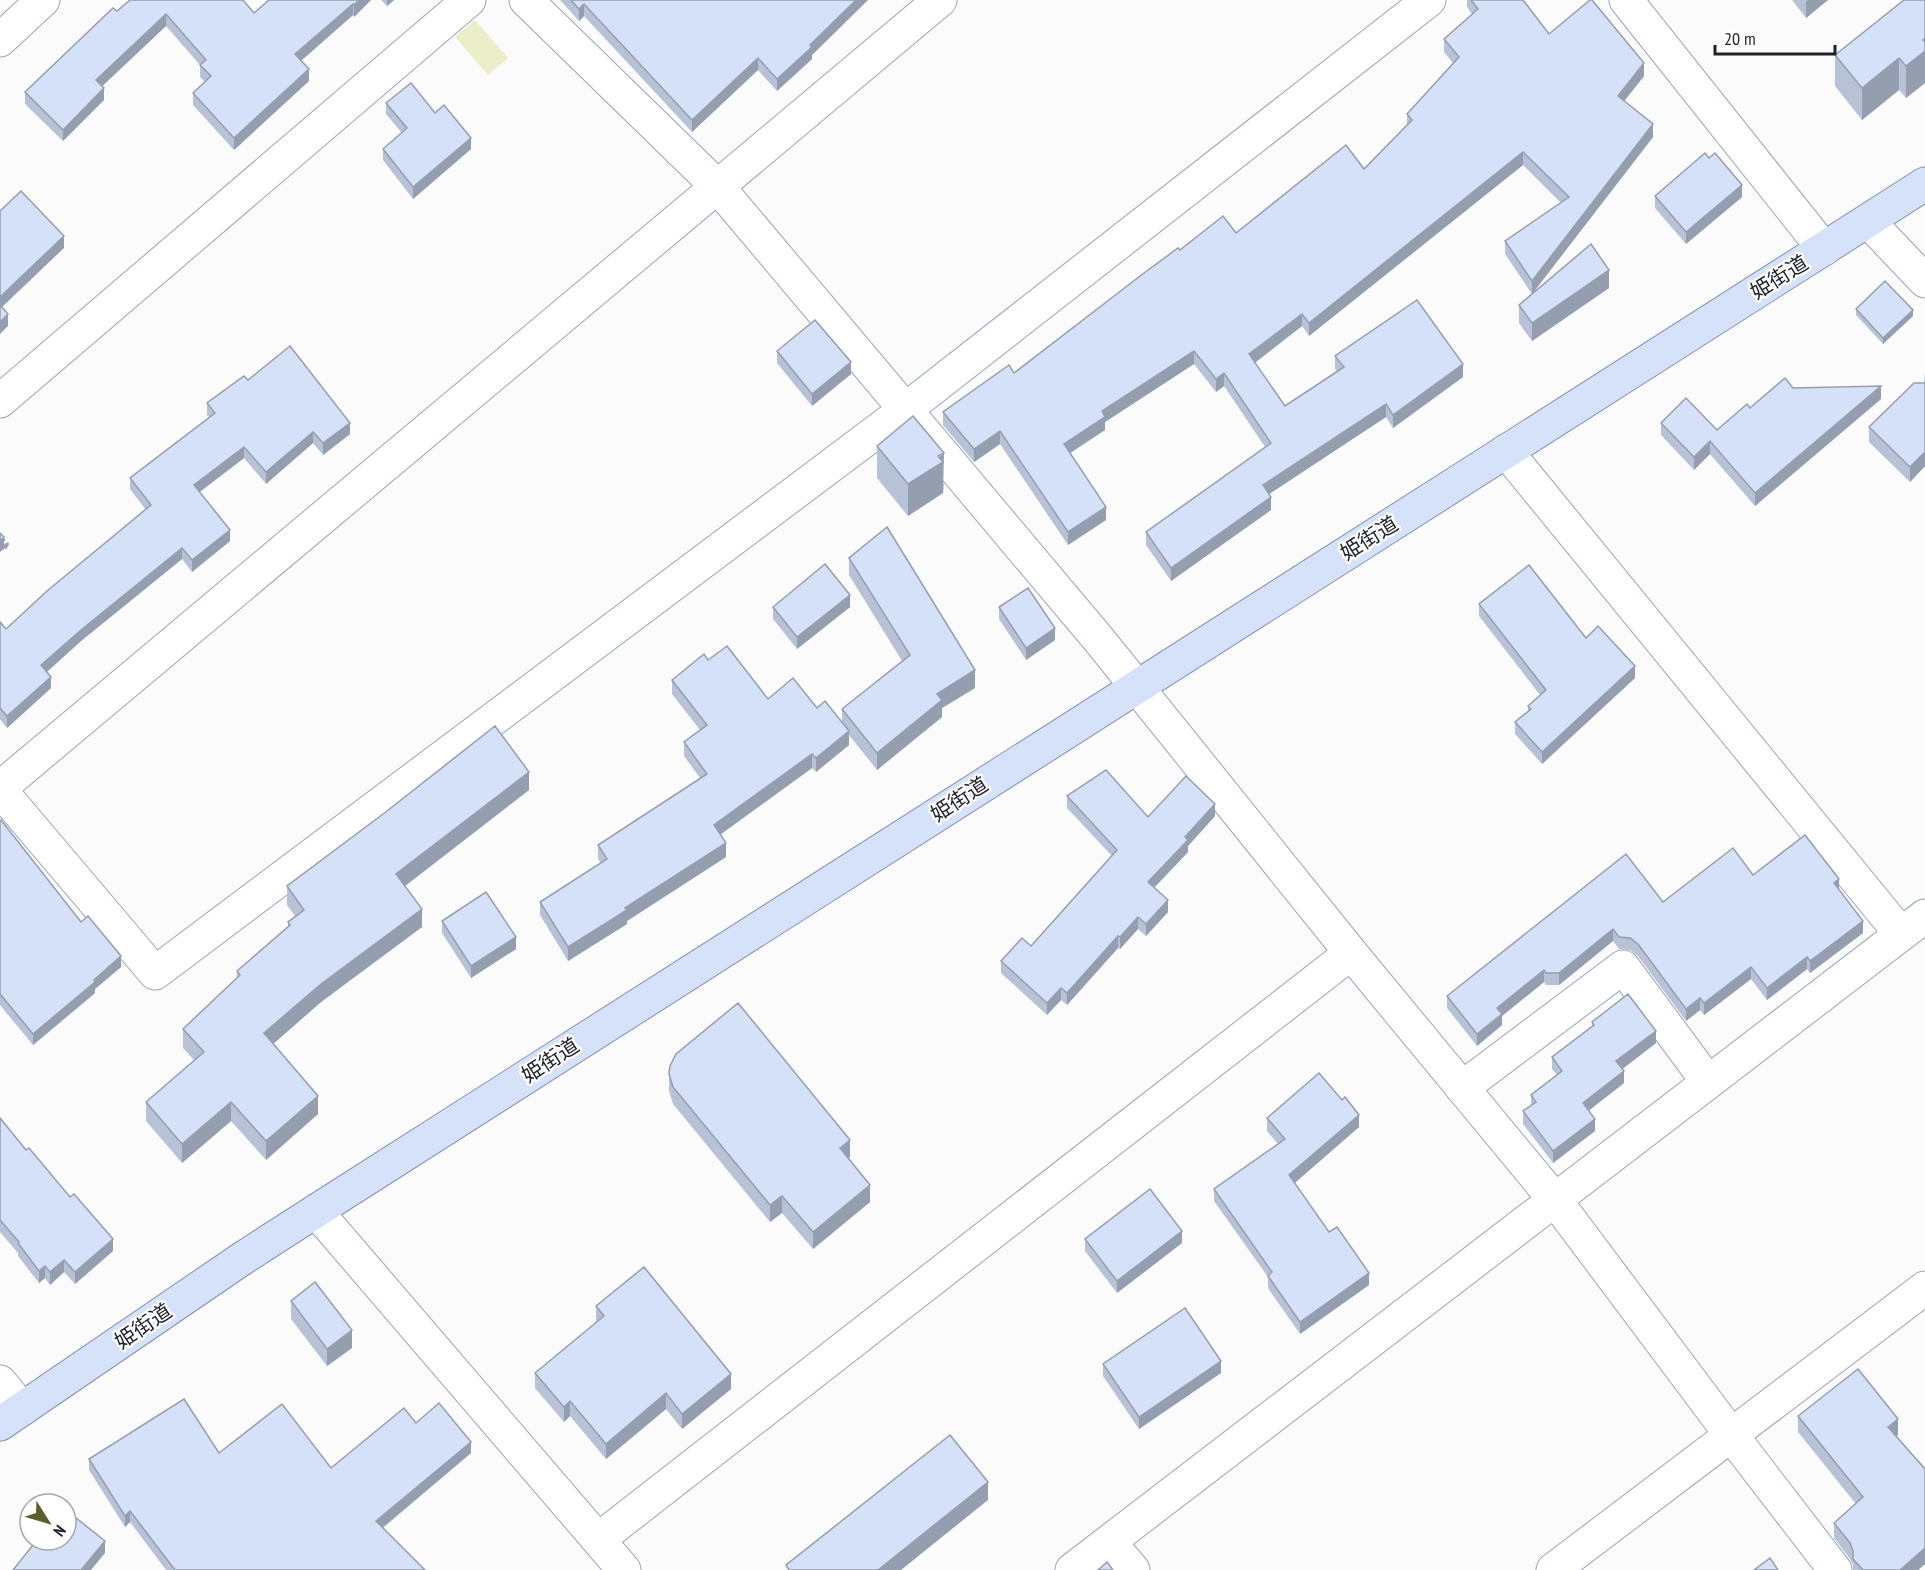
<svg xmlns="http://www.w3.org/2000/svg" width="1925" height="1570" font-family="'PT Sans Narrow','Noto Sans JP',sans-serif">
	<style>
		.green { fill: #ebeec9 }
		.lines { fill: none; stroke-linecap: round; stroke-linejoin: round }
		.minor-casing { stroke: #99a4bb; stroke-width: 35 }
		.major-casing { stroke: #8391af; stroke-width: 35 }
		.path { stroke: #9fa0a4; stroke-width: 4; stroke-dasharray: 6 3; stroke-linecap: butt }
		.minor { stroke: #fff; stroke-width: 33 }
		.major { stroke: #d6e1fa; stroke-width: 33 }
		.wall { fill: #b7c2d6 }
		.shaded-wall { fill: #959eae }
		.building { fill: #d5e1f9; stroke: #959eae; stroke-width: 1.5 }
		.labels { text-anchor: middle; dominant-baseline: central; stroke-width: 4.5; stroke-linejoin: round; paint-order: stroke }
		.street-label { font-size: 21px; fill: #1e222b; stroke: #fff }
	</style>
	<rect width="100%" height="100%" fill="#fbfbfb"/>
	<polygon class="green" points="475,20 508,58 488,75 455,37"/>
	<g class="lines">
		<g class="minor-casing">
			<g id="minor">
				<polyline points="526,0 718,187 1100,641 1351,953 1555,1200 1732,1436 1835,1570"/>
				<polyline points="1626,0 1824,249"/>
				<polyline points="0,40 43,0"/>
				<polyline points="1868,221 1925,281"/>
				<polyline points="0,401 469,0"/>
				<polyline points="1506,451 1901,934"/>
				<polyline points="0,788 940,0"/>
				<polyline points="0,790 155,973 905,410 1429,0"/>
				<polyline points="1462,1088 1623,967 1708,1082"/>
				<polyline points="316,1211 624,1570"/>
				<polyline points="0,1382 22,1409"/>
				<polyline points="599,1539 1351,953"/>
				<polyline points="1109,1542 1133,1570"/>
				<polyline points="1072,1570 1925,916"/>
				<polyline points="1553,1570 1925,1288"/>
			</g>
		</g>
		<g class="major-casing">
			<polyline id="major" points="0,1424 243,1258 316,1211 1925,184"/>
		</g>
		<polyline class="path" points="0,537 7,544 4,549"/>
		<use href="#minor" class="minor"/>
		<use href="#major" class="major"/>
	</g>
	<g class="wall">
		<polygon points="269,0 371,0 354,17 353,15 301,61 309,81 234,150 193,105 193,93 205,82 200,77 200,65 166,26 102,86 104,100 63,141 25,104 25,92 117,11 254,13"/>
		<polygon points="381,0 394,0 387,6"/>
		<polygon points="560,0 868,0 812,55 812,59 777,91 758,70 692,132 584,16 579,21"/>
		<polygon points="1467,0 1523,0 1549,34 1644,76 1624,101 1653,137 1532,294 1505,254 1505,241 1561,203 1523,165 1309,336 1302,326 1255,363 1285,406 1337,371 1335,369 1335,356 1463,377 1393,428 1386,417 1269,494 1271,510 1171,581 1146,545 1146,532 1265,447 1224,386 1216,392 1194,364 1105,422 1105,430 1070,453 1106,520 1068,545 1000,444 974,462 943,425 943,412 1014,373 1180,250 1236,233 1364,169 1407,125 1407,114 1453,63 1444,52 1444,39 1472,14 1467,7"/>
		<polygon points="1792,0 1828,0 1806,18"/>
		<polygon points="1925,0 1925,83 1906,98 1899,90 1862,120 1835,86 1835,55"/>
		<polygon points="386,103 435,113 471,149 413,199 383,160 383,149 402,133 386,114"/>
		<polygon points="1655,196 1742,197 1686,244 1655,208"/>
		<polygon points="1609,288 1532,341 1519,323 1519,305"/>
		<polygon points="1856,309 1913,316 1883,344 1856,315"/>
		<polygon points="777,351 851,374 812,406 777,363"/>
		<polygon points="1925,372 1925,466 1910,482 1869,442 1869,427 1924,383"/>
		<polygon points="248,380 350,434 323,455 313,443 266,484 244,458 200,492 230,541 192,572 182,559 81,641 47,672 51,688 7,728 0,719 0,622 6,629 146,510 130,489 130,478 209,417 207,415 207,403"/>
		<polygon points="1793,388 1881,399 1755,506 1710,454 1694,470 1661,435 1661,423 1717,430 1750,408"/>
		<polygon points="877,446 944,484 943,493 908,516 877,478"/>
		<polygon points="849,558 975,688 942,708 942,717 877,770 849,735 849,745 816,772 812,768 720,835 726,857 627,921 627,924 568,961 540,915 540,902 601,863 598,859 598,845 700,778 684,756 684,742 700,730 672,694 672,680 708,660 768,699 817,708 842,723 842,709 902,661 849,575"/>
		<polygon points="1479,604 1586,638 1635,678 1542,764 1515,734 1515,722 1528,711 1528,706 1540,695 1479,616"/>
		<polygon points="773,607 850,607 797,649 773,619"/>
		<polygon points="999,607 1055,640 1026,660 999,619"/>
		<polygon points="529,790 405,886 422,927 321,1002 273,1044 318,1114 266,1160 231,1121 182,1163 146,1121 146,1102 194,1060 183,1048 183,1029 237,978 237,971 288,927 288,922 295,916 287,905 287,886"/>
		<polygon points="1067,796 1148,817 1215,816 1188,846 1188,852 1154,888 1168,912 1146,936 1138,929 1120,949 1118,948 1067,1005 1061,1000 1047,1015 1001,973 1001,961 1031,946 1112,856 1067,808"/>
		<polygon points="0,821 81,922 121,967 95,989 95,993 33,1045 0,1005"/>
		<polygon points="1753,875 1839,889 1863,933 1810,973 1807,969 1767,1000 1751,979 1704,1015 1700,1010 1686,1021 1638,956 1630,950 1619,949 1613,941 1559,985 1546,985 1544,982 1502,1016 1502,1025 1477,1046 1447,1008 1447,996 1663,902"/>
		<polygon points="442,921 516,949 471,978 442,933"/>
		<polygon points="1592,1022 1656,1043 1622,1069 1624,1083 1588,1111 1595,1131 1553,1163 1523,1124 1523,1111 1531,1106 1531,1095 1557,1075 1552,1069 1552,1057 1592,1026"/>
		<polygon points="669,1074 850,1157 848,1158 870,1202 813,1249 782,1213 770,1222 673,1104 669,1091"/>
		<polygon points="0,1118 26,1150 113,1251 75,1284 64,1272 50,1285 45,1278 39,1283 18,1256 18,1253 0,1232"/>
		<polygon points="1267,1118 1359,1127 1294,1183 1329,1232 1369,1285 1300,1334 1268,1288 1268,1277 1214,1201 1214,1189 1278,1144 1267,1131"/>
		<polygon points="1085,1239 1182,1243 1117,1293 1085,1251"/>
		<polygon points="291,1301 352,1348 327,1366 291,1319"/>
		<polygon points="596,1306 731,1389 682,1429 666,1409 606,1459 570,1416 564,1422 535,1388 535,1373 596,1322"/>
		<polygon points="1103,1364 1221,1373 1139,1429 1103,1376"/>
		<polygon points="1798,1416 1898,1435 1896,1436 1925,1564 1918,1570 1853,1570 1853,1565 1850,1559 1834,1538 1834,1523 1856,1504 1798,1432"/>
		<polygon points="416,1423 471,1453 383,1528 425,1570 166,1570 130,1522 125,1527 89,1470 89,1459 219,1453 331,1468"/>
	</g>
	<g class="shaded-wall">
		<polygon points="359,0 371,0 354,17 354,5"/>
		<polygon points="387,0 394,0 387,6"/>
		<polygon points="856,0 868,0 812,55 812,59 777,91 777,79 810,45"/>
		<polygon points="1808,0 1828,0 1806,18 1806,2"/>
		<polygon points="353,4 353,15 295,66 295,54"/>
		<polygon points="584,4 584,16 579,21 579,9"/>
		<polygon points="166,14 166,26 96,92 96,80"/>
		<polygon points="1925,38 1925,83 1906,98 1906,66"/>
		<polygon points="758,58 758,70 692,132 692,120"/>
		<polygon points="1899,58 1899,90 1862,120 1862,88"/>
		<polygon points="1644,63 1644,76 1618,109 1618,96"/>
		<polygon points="309,69 309,81 234,150 234,138"/>
		<polygon points="104,88 104,100 63,141 63,130"/>
		<polygon points="1653,124 1653,137 1532,294 1532,281"/>
		<polygon points="471,138 471,149 413,199 413,187"/>
		<polygon points="1523,152 1523,165 1309,336 1309,323"/>
		<polygon points="1742,185 1742,197 1686,244 1686,232"/>
		<polygon points="64,236 64,248 0,309 0,297"/>
		<polygon points="1609,270 1609,288 1532,341 1532,323"/>
		<polygon points="1913,310 1913,316 1883,344 1883,338"/>
		<polygon points="8,314 8,326 0,334 0,322"/>
		<polygon points="1302,314 1302,326 1249,367 1249,354"/>
		<polygon points="1194,351 1194,364 1105,422 1105,430 1064,457 1064,444 1102,411"/>
		<polygon points="851,362 851,374 812,406 812,394"/>
		<polygon points="1463,364 1463,377 1393,428 1393,415"/>
		<polygon points="1224,373 1224,386 1216,392 1216,379"/>
		<polygon points="1881,386 1881,399 1755,506 1755,493"/>
		<polygon points="1386,404 1386,417 1263,498 1263,485"/>
		<polygon points="350,423 350,434 323,455 323,443"/>
		<polygon points="1000,431 1000,444 974,462 974,449"/>
		<polygon points="313,432 313,443 266,484 266,472"/>
		<polygon points="1710,441 1710,454 1694,470 1694,457"/>
		<polygon points="244,447 244,458 194,496 194,485"/>
		<polygon points="1925,452 1925,466 1910,482 1910,467"/>
		<polygon points="944,453 943,493 908,516 908,484"/>
		<polygon points="1271,497 1271,510 1171,581 1171,568"/>
		<polygon points="1106,507 1106,520 1068,545 1068,532"/>
		<polygon points="230,530 230,541 192,572 192,560"/>
		<polygon points="4,537 4,549 0,552 0,541"/>
		<polygon points="182,548 182,559 81,641 41,677 41,665 81,630"/>
		<polygon points="850,595 850,607 797,649 797,637"/>
		<polygon points="1055,628 1055,640 1026,660 1026,648"/>
		<polygon points="1635,666 1635,678 1542,764 1542,752"/>
		<polygon points="975,670 975,688 942,708 942,717 877,770 877,753 937,694"/>
		<polygon points="51,677 51,688 7,728 7,716"/>
		<polygon points="849,731 849,745 816,772 816,758"/>
		<polygon points="812,754 812,768 714,839 714,825"/>
		<polygon points="529,772 529,790 396,893 396,874"/>
		<polygon points="1215,804 1215,816 1188,846 1188,852 1148,894 1148,882 1185,837"/>
		<polygon points="726,843 726,857 627,921 627,924 568,961 568,947 625,908"/>
		<polygon points="1839,879 1839,891 1834,883"/>
		<polygon points="1168,900 1168,912 1146,936 1146,924"/>
		<polygon points="422,909 422,927 321,1002 264,1052 264,1033 321,984"/>
		<polygon points="1138,917 1138,929 1120,949 1120,937"/>
		<polygon points="1863,921 1863,933 1810,973 1810,961"/>
		<polygon points="1613,929 1613,941 1559,985 1559,973"/>
		<polygon points="1118,936 1118,948 1067,1005 1067,993"/>
		<polygon points="516,937 516,949 471,978 471,966"/>
		<polygon points="121,956 121,967 95,989 95,993 33,1045 33,1034"/>
		<polygon points="1807,957 1807,969 1767,1000 1767,988"/>
		<polygon points="1751,967 1751,979 1704,1015 1704,1003"/>
		<polygon points="1544,970 1544,982 1502,1016 1502,1025 1477,1046 1477,1034 1497,1008"/>
		<polygon points="1061,988 1061,1000 1047,1015 1047,1003"/>
		<polygon points="1700,998 1700,1010 1686,1021 1686,1009"/>
		<polygon points="1656,1031 1656,1043 1616,1074 1616,1061"/>
		<polygon points="1624,1071 1624,1083 1583,1115 1583,1103"/>
		<polygon points="318,1096 318,1114 266,1160 266,1141"/>
		<polygon points="231,1102 231,1121 182,1163 182,1144"/>
		<polygon points="1359,1115 1359,1127 1289,1188 1289,1175"/>
		<polygon points="1595,1119 1595,1131 1553,1163 1553,1151"/>
		<polygon points="850,1140 850,1157 840,1165 840,1148"/>
		<polygon points="870,1185 870,1202 813,1249 813,1232"/>
		<polygon points="782,1196 782,1213 770,1222 770,1205"/>
		<polygon points="1182,1231 1182,1243 1117,1293 1117,1281"/>
		<polygon points="113,1239 113,1251 75,1284 75,1272"/>
		<polygon points="64,1260 64,1272 50,1285 50,1272"/>
		<polygon points="45,1266 45,1278 39,1283 39,1271"/>
		<polygon points="1369,1273 1369,1285 1300,1334 1300,1322"/>
		<polygon points="352,1330 352,1348 327,1366 327,1349"/>
		<polygon points="1221,1361 1221,1373 1139,1429 1139,1417"/>
		<polygon points="731,1374 731,1389 682,1429 682,1414"/>
		<polygon points="666,1393 666,1409 606,1459 606,1444"/>
		<polygon points="570,1401 570,1416 564,1422 564,1407"/>
		<polygon points="1898,1419 1898,1435 1888,1443 1888,1427"/>
		<polygon points="471,1442 471,1453 376,1533 376,1521"/>
		<polygon points="988,1482 988,1500 901,1570 878,1570"/>
		<polygon points="130,1511 130,1522 125,1527 125,1516"/>
		<polygon points="105,1541 105,1553 91,1570 81,1570"/>
		<polygon points="1925,1548 1925,1564 1918,1570 1900,1570"/>
	</g>
	<g class="building">
		<polygon points="130,0 243,0 254,13 269,0 359,0 354,5 353,4 295,54 309,69 234,138 193,93 211,76 200,65 206,60 166,14 96,80 104,88 63,130 25,92 113,8 117,11"/>
		<polygon points="571,0 856,0 810,45 812,47 777,79 758,58 692,120 584,4 579,9"/>
		<polygon points="1471,0 1523,0 1549,34 1590,0 1592,0 1644,63 1618,96 1653,124 1532,281 1505,241 1569,197 1523,152 1309,323 1302,314 1249,354 1285,406 1344,367 1335,356 1417,300 1463,364 1393,415 1386,404 1263,485 1271,497 1171,568 1146,532 1271,443 1224,373 1216,379 1194,351 1102,411 1105,417 1064,444 1106,507 1068,532 1000,431 974,449 943,412 1009,365 1014,373 1144,273 1178,248 1180,250 1223,216 1236,233 1346,145 1364,169 1412,120 1407,114 1459,57 1444,39 1478,9"/>
		<polygon points="1904,0 1925,0 1925,38 1923,40 1925,42 1925,51 1906,66 1899,58 1862,88 1835,55"/>
		<polygon points="411,83 435,113 444,105 471,138 413,187 383,149 407,128 386,103"/>
		<polygon points="1705,153 1709,158 1715,153 1742,185 1686,232 1655,196"/>
		<polygon points="21,191 64,236 0,297 0,211"/>
		<polygon points="1591,244 1609,270 1532,323 1519,305"/>
		<polygon points="1885,281 1913,310 1883,338 1856,309"/>
		<polygon points="0,305 8,314 0,322"/>
		<polygon points="815,320 851,362 812,394 777,351"/>
		<polygon points="290,346 350,423 323,443 313,432 266,472 244,447 194,485 230,530 192,560 182,548 81,630 41,665 51,677 7,716 0,708 0,622 6,629 47,591 151,505 130,478 215,413 207,403 244,376 248,380"/>
		<polygon points="1785,378 1793,388 1881,386 1755,493 1710,441 1694,457 1661,423 1686,398 1717,430 1747,404 1750,408"/>
		<polygon points="1914,383 1925,383 1925,452 1910,467 1869,427"/>
		<polygon points="913,416 944,453 938,456 943,462 908,484 877,446"/>
		<polygon points="887,527 975,670 937,694 942,700 877,753 842,709 910,655 849,558"/>
		<polygon points="0,533 4,537 0,541"/>
		<polygon points="825,564 850,595 797,637 773,607"/>
		<polygon points="1529,565 1586,638 1598,626 1635,666 1542,752 1515,722 1531,709 1528,706 1546,690 1479,604"/>
		<polygon points="1028,588 1055,628 1026,648 999,607"/>
		<polygon points="727,646 768,699 793,678 817,708 825,701 849,731 816,758 812,754 714,825 726,843 625,908 627,910 568,947 540,902 607,859 598,845 707,774 684,742 707,725 672,680 704,654 708,660"/>
		<polygon points="495,726 529,772 396,874 422,909 321,984 264,1033 318,1096 266,1141 231,1102 182,1144 146,1102 204,1052 183,1029 240,975 237,971 290,925 288,922 304,910 287,886 387,811"/>
		<polygon points="1106,770 1148,817 1186,776 1215,804 1185,837 1188,840 1148,882 1168,900 1146,924 1138,917 1120,937 1118,936 1067,993 1061,988 1047,1003 1001,961 1022,938 1031,946 1117,850 1067,796"/>
		<polygon points="1,820 81,922 88,916 121,956 94,980 95,982 33,1034 0,994 0,821"/>
		<polygon points="1805,835 1839,879 1834,883 1863,921 1810,961 1807,957 1767,988 1751,967 1704,1003 1700,998 1686,1009 1638,944 1630,938 1619,937 1613,929 1559,973 1546,973 1544,970 1497,1008 1502,1014 1477,1034 1447,996 1626,854 1663,902 1733,848 1753,875"/>
		<polygon points="486,892 516,937 471,966 442,921"/>
		<polygon points="1628,994 1656,1031 1616,1061 1624,1071 1583,1103 1595,1119 1553,1151 1523,1111 1536,1102 1531,1095 1562,1071 1552,1057 1594,1025 1592,1022"/>
		<polygon points="738,1003 850,1140 840,1148 870,1185 813,1232 782,1196 770,1205 673,1087 669,1074 670,1066 676,1054"/>
		<polygon points="1319,1073 1342,1100 1345,1097 1359,1115 1289,1175 1329,1232 1337,1227 1369,1273 1300,1322 1268,1276 1272,1272 1214,1189 1285,1139 1267,1118"/>
		<polygon points="0,1118 26,1150 29,1148 70,1197 74,1194 113,1239 75,1272 64,1260 50,1272 45,1266 39,1271 18,1243 19,1242 0,1220"/>
		<polygon points="1150,1189 1182,1231 1117,1281 1085,1239"/>
		<polygon points="644,1267 731,1374 682,1414 666,1393 606,1444 570,1401 564,1407 535,1373 604,1316 596,1306"/>
		<polygon points="315,1282 352,1330 327,1349 291,1301"/>
		<polygon points="1185,1308 1221,1361 1139,1417 1103,1364"/>
		<polygon points="1858,1369 1898,1419 1888,1427 1925,1469 1925,1548 1900,1570 1863,1570 1853,1559 1853,1551 1850,1543 1834,1523 1863,1497 1798,1416"/>
		<polygon points="184,1399 219,1453 282,1404 331,1468 404,1408 416,1423 439,1403 471,1442 376,1521 425,1570 175,1570 130,1511 125,1516 89,1459"/>
		<polygon points="950,1435 988,1482 878,1570 789,1570 786,1565"/>
		<polygon points="66,1510 105,1541 81,1570 13,1570 37,1540 66,1540"/>
		<polygon points="1770,1558 1778,1570 1754,1570"/>
		<polygon points="1107,1562 1113,1570 1098,1570"/>
	</g>
	<g class="labels">
		<g class="street-label">
			<text transform="translate(1779 277) rotate(-32)">姫街道</text>
			<text transform="translate(1369 538) rotate(-32)">姫街道</text>
			<text transform="translate(959 799) rotate(-33)">姫街道</text>
			<text transform="translate(550 1060) rotate(-33)">姫街道</text>
			<text transform="translate(143 1326) rotate(-34)">姫街道</text>
		</g>
	</g>
	<g transform="translate(48 1522) rotate(127)"><circle r="28" fill="#ffffff" stroke="#a5a7aa" stroke-width="1.5"/>
	<path d="M0-4.5L10 22L0 15L-10 22Z" fill="#5c5e2b"/>
	<text y="-9" font-size="16" font-weight="bold" text-anchor="middle" fill="#1e222b">N</text>
	</g>
	<path d="M1715 45v9h120v-9" fill="none" stroke="#1e222b" stroke-width="3"/>
	<text x="1724" y="45" font-size="18" fill="#1e222b" stroke="#ffffff" stroke-width="4.5" paint-order="stroke">20 m</text>
</svg>
